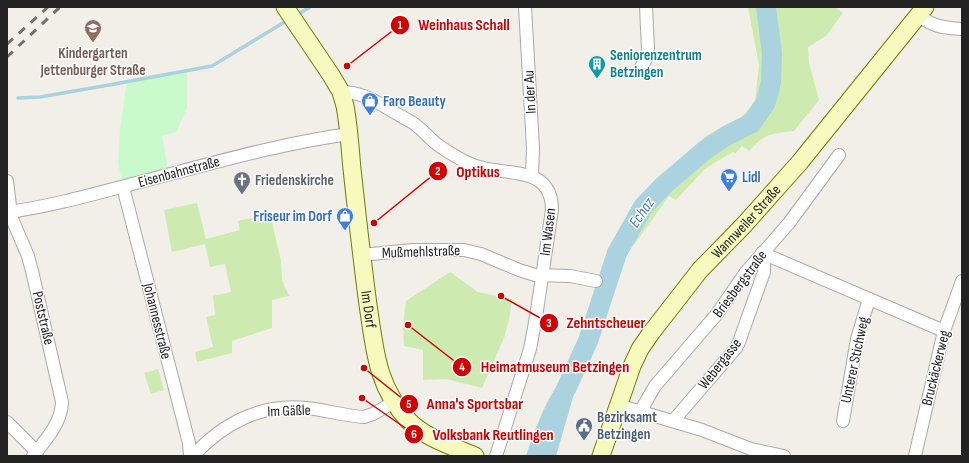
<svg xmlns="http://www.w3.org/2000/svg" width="969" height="463" font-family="'Sofia Sans Condensed',sans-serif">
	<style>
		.grass { fill: #cdebb0 }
		.park { fill: #c8facc }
		.water { fill: #aad3df }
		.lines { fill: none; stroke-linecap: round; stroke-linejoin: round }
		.stream { stroke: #aad3df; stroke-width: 3.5 }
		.river { stroke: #aad3df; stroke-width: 20 }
		.street-casing { stroke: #a9a9a9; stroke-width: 14 }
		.secondary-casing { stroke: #707d05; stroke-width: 19 }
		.street { stroke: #fff; stroke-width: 12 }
		.secondary { stroke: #f7fabf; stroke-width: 17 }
		.rail { stroke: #707070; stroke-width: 3; stroke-dasharray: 8 8; stroke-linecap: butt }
		.labels { text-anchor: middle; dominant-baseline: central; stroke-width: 3; stroke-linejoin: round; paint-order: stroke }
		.education-label { font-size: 15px; font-weight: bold; fill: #785e54; stroke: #fff }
		.culture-label { font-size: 15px; font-weight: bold; fill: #0d838f; stroke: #fff; text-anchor: start }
		.street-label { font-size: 15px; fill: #222; stroke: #fff }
		.shop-label { font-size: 15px; font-weight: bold; fill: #366cbe; stroke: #fff; text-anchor: start }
		.worship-label { font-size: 15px; font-weight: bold; fill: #5b616d; stroke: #fff; text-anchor: start }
		.service-label { font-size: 15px; font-weight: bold; fill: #4e5e75; stroke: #fff; text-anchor: start }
		.water-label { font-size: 16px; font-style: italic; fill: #4a7aab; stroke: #fff }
		.leader { fill: none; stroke: #d40000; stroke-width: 1.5 }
		.callout-dot { fill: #d40000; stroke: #fff; stroke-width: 1.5 }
		.mark-label { font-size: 12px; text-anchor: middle; font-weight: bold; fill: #fff }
		.callout-label { font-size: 16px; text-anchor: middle; font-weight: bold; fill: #d40000; stroke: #fff; stroke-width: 3; stroke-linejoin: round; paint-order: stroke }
	</style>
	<rect width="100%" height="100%" fill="#f2efe9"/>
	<g class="grass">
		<path d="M748,7H835L843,13L826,36L808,47L809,63L819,100L794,131C771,134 765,133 749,151L742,146L735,154L733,152L714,163L704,170L676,200L669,196L634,245L625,241L642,213L688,169L704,137L741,118L755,101L759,65Z"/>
		<polygon points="197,203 206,239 240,230 238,221 270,214 281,261 282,280 289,296 272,300 272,328 232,341 232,353 197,362 195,352 213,347 206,317 215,315 213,296 231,292 225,264 210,267 205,244 172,252 164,210"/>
		<polygon points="450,272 478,292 512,299 509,320 504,338 482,388 447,379 423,380 423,350 404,346 403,325 406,301"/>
		<polygon points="158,369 164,390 151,394 144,373"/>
	</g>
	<polygon class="park" points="187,70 187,108 176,132 162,136 169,175 123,187 118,162 120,130 127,82"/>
	<path class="water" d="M574,363L577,364L579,372L578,380L556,456H526C534,431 543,408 557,385C563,377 566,369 574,363Z"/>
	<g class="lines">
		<g class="stream">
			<polyline points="297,15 310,7"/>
			<polyline points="18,98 40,97 109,85 212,66 288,20"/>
		</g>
		<polyline class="river" points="566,389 588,341 617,253 643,207 664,185 705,150 726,136 752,123 766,102 771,82 772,53 766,7"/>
		<g class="street-casing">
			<g id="street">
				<polyline points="525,7 533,148 532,177"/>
				<path d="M919,15C932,27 945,28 962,29"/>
				<polyline points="640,69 646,59 648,49 646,7"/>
				<path d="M341,92C358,92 370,98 384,106C393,112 403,117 413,123C422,129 429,138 438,145C446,151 455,156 464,161C487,173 506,169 529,176C546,181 552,194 552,210L536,317L530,349L496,456"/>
				<path d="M7,181L10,206L9,212L28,256L32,271L62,402C62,422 45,441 33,456"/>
				<polyline points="123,187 189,443 190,456"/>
				<path d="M9,212C52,206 94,194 136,183C206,165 277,144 349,134"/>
				<polyline points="762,253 944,331"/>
				<polyline points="361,255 413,250 464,250 481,254 519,270 535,275 570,276 596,281"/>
				<polyline points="618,405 702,430 751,449 784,456"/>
				<polyline points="640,412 655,386 717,314 746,272 789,223 839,155"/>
				<polyline points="673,421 736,348 739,342 764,272 764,261 762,253"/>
				<polyline points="843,421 857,339 869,299"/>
				<polyline points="7,422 37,452"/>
				<path d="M193,456C223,423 262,403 307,408C326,410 345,416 364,417L373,414L394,402"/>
				<polyline points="915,456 944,331 962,281"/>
			</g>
		</g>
		<g class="secondary-casing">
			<g id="secondary">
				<path id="s1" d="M285,7L331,75L341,92L345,106C349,127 350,148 352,169C357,215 362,260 368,305C375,349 376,385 408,420C423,437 454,447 475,456"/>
				<path id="s2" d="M601,456L632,366L640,349L651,333L700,270L744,225L800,162L925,7"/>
			</g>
		</g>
		<use href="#street" class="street"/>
		<use href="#secondary" class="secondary"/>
		<g class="rail">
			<polyline points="7,44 48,7"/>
			<polyline points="7,57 60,7"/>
		</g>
	</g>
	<defs>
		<g id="school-pin" transform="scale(0.9)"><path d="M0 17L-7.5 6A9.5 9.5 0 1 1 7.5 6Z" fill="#8d6e63" stroke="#fff"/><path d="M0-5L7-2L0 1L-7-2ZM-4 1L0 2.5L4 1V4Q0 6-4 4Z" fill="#fff"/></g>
		<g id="building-pin" transform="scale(0.9)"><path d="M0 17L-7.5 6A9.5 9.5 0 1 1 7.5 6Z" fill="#0f9aa8" stroke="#fff"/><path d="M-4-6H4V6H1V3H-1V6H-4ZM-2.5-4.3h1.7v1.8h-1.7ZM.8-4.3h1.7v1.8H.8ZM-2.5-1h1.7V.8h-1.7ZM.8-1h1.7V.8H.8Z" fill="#fff"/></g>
		<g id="shop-pin" transform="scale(0.9)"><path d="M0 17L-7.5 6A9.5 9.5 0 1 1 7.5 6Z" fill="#3f7fe0" stroke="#fff"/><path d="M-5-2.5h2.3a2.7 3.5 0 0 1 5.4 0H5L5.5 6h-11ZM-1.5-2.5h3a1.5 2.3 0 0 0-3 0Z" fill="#fff"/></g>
		<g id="supermarket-pin" transform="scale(0.9)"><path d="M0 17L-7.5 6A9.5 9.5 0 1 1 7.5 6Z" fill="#3f7fe0" stroke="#fff"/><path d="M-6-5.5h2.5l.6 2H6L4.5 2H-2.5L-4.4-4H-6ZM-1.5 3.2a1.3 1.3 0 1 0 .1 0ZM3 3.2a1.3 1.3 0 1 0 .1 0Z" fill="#fff"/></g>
		<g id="church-pin" transform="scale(0.9)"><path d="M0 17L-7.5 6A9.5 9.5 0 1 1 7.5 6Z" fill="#6b7280" stroke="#fff"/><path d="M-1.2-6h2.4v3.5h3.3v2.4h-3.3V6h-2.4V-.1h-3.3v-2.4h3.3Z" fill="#fff"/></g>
		<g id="civic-pin" transform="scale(0.9)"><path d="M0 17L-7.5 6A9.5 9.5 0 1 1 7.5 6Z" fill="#5c6f8a" stroke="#fff"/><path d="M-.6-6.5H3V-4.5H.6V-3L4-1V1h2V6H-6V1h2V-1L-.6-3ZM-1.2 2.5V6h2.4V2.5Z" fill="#fff"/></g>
	</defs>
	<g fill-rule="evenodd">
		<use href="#school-pin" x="93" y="28"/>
		<use href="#building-pin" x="597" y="64"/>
		<use href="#shop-pin" x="370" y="101"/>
		<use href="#supermarket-pin" x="729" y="177"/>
		<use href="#church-pin" x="242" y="180"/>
		<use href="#shop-pin" x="345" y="216"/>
		<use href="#civic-pin" x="584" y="426"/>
	</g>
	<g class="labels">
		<g class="education-label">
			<text x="93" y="53">Kindergarten<tspan x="93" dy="17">Jettenburger Straße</tspan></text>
		</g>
		<g class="culture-label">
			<text x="610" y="55">Seniorenzentrum<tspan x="610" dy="17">Betzingen</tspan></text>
		</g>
		<g class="street-label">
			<text transform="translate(530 92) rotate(-93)">In der Au</text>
			<text transform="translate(179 172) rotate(-15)">Eisenbahnstraße</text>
			<text stroke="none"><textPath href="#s2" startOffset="280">Wannweiler Straße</textPath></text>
			<text transform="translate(548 232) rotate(-83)">Im Wasen</text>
			<text transform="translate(421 252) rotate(-2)">Mußmehlstraße</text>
			<text transform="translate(740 284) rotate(-53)">Briesbergstraße</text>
			<text stroke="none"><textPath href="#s1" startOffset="321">Im Dorf</textPath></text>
			<text transform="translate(43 318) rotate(77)">Poststraße</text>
			<text transform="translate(157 321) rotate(76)">Johannesstraße</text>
			<text transform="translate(855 360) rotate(-78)">Unterer Stichweg</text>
			<text transform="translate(720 364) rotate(-52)">Webergasse</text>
			<text transform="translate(936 368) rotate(-76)">Bruckäckerweg</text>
			<text transform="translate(289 411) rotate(-2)">Im Gäßle</text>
		</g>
		<g class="shop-label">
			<text x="383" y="101">Faro Beauty</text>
			<text x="742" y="177">Lidl</text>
			<text x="332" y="216" text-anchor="end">Friseur im Dorf</text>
		</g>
		<g class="worship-label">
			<text x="255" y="180">Friedenskirche</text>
		</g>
		<g class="service-label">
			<text x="597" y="417">Bezirksamt<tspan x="597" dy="17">Betzingen</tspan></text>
		</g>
		<g class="water-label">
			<text transform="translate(642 213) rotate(-55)">Echaz</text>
		</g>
	</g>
	<path class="leader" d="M347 66L400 25M374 223L438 171M501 296L549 323M408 325L462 367M364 368L409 404M362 398L414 434"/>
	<g class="callout-dot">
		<circle cx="347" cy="66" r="4"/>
		<circle cx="374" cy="223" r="4"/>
		<circle cx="501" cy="296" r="4"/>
		<circle cx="408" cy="325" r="4"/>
		<circle cx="364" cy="368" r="4"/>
		<circle cx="362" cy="398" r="4"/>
		<circle cx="400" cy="25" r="10"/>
		<circle cx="438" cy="171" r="10"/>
		<circle cx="549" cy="323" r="10"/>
		<circle cx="462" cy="367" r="10"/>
		<circle cx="409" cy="404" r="10"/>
		<circle cx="414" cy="434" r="10"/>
	</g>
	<g class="mark-label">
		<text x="400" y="29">1</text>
		<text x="438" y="175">2</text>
		<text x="549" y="327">3</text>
		<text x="462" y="371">4</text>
		<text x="409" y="408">5</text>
		<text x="414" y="438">6</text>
	</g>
	<g class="callout-label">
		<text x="464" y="30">Weinhaus Schall</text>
		<text x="478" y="177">Optikus</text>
		<text x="606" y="328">Zehntscheuer</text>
		<text x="555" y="372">Heimatmuseum Betzingen</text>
		<text x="475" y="409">Anna's Sportsbar</text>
		<text x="493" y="440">Volksbank Reutlingen</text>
	</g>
	<rect width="969" height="463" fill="none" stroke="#222222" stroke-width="16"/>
</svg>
